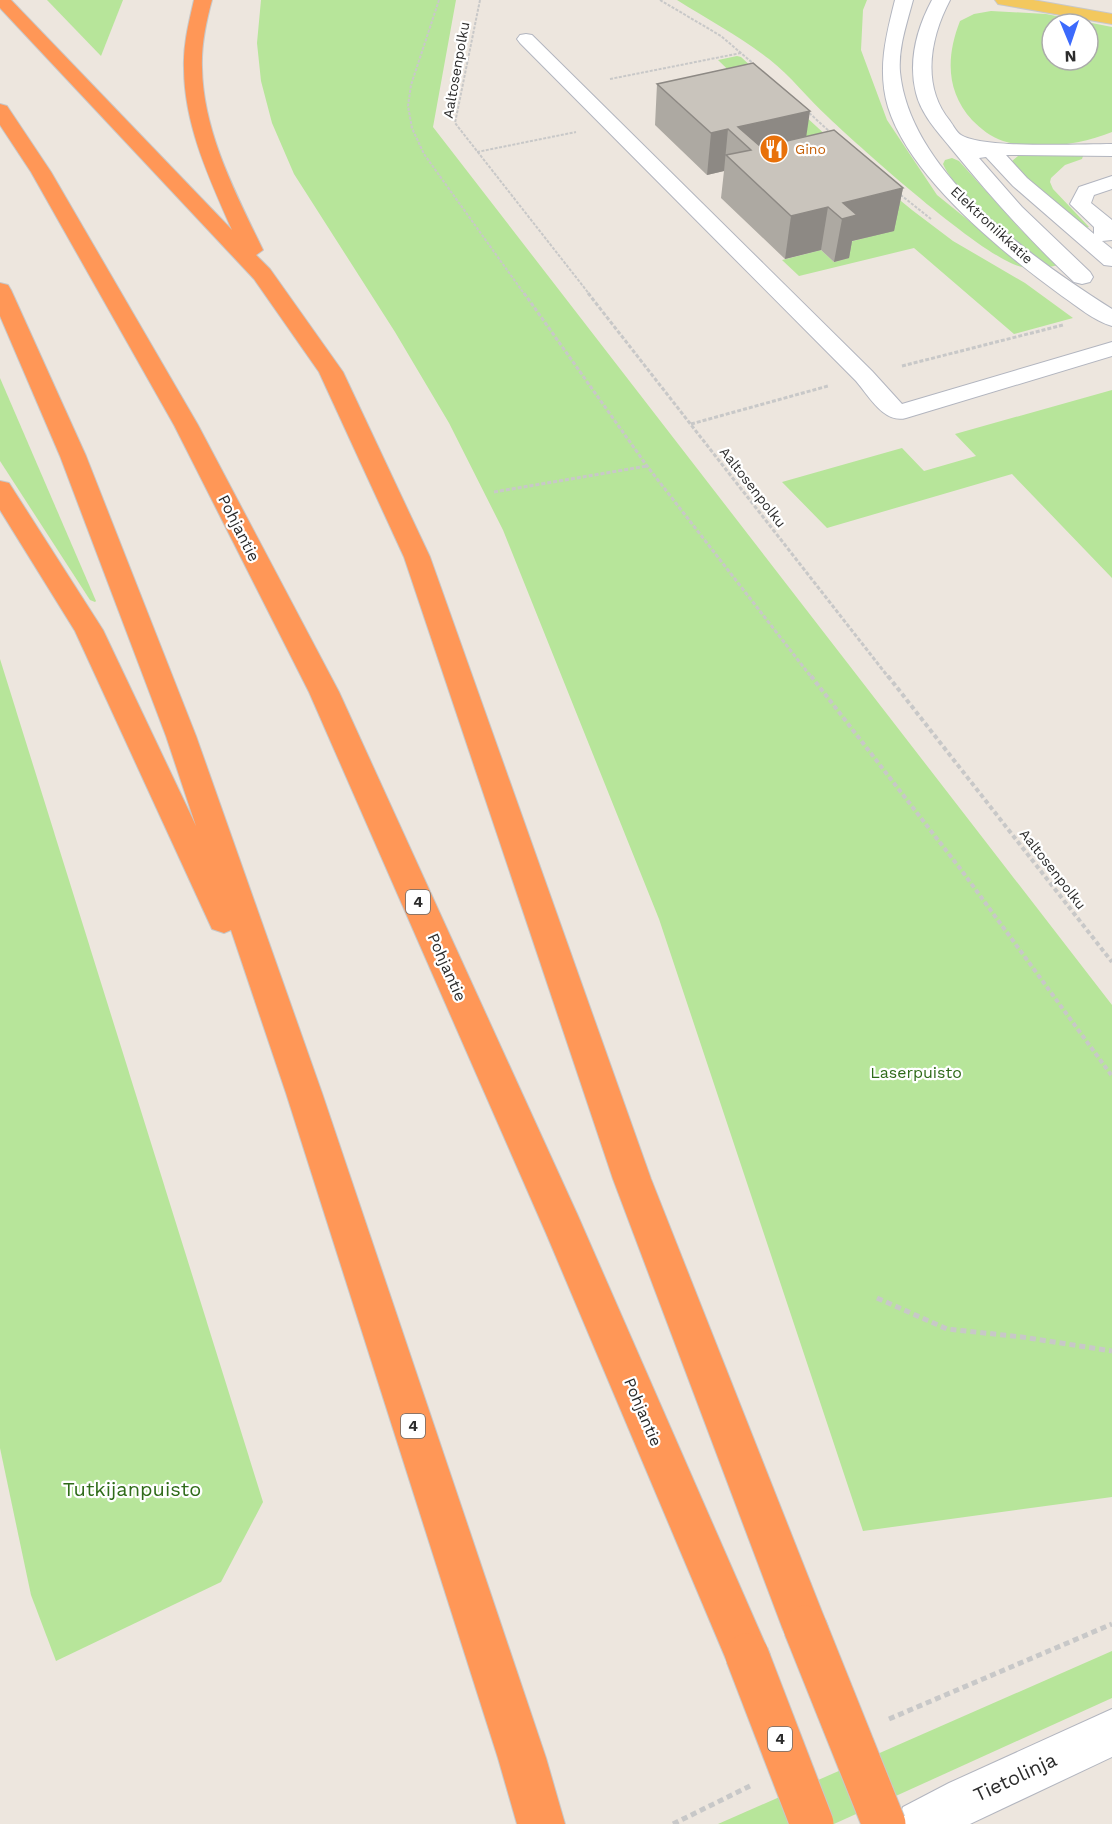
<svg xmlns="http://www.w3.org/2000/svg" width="1112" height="1824" font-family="'Work Sans',sans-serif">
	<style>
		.green { fill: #b7e59a; fill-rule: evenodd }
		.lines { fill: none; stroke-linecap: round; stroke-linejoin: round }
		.minor-casing { stroke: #b2b5bf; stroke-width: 2 }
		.major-casing { stroke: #c8c8c8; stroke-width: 2 }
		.highway-casing { stroke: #c8c8c8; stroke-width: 2 }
		.path-far3 { stroke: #c8c8c8; stroke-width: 2; stroke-dasharray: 3 1.5; stroke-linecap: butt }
		.path-far2 { stroke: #c8c8c8; stroke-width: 3; stroke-dasharray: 4 2; stroke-linecap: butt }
		.path-far1 { stroke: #c8c8c8; stroke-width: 4; stroke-dasharray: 4.5 3; stroke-linecap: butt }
		.path { stroke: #c8c8c8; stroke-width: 5; stroke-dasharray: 6 4; stroke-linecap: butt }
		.minor { fill: #fff; fill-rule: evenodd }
		.major { fill: #f3c85e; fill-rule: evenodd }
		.highway { fill: #ff9757; fill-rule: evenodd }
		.highway-bridge-casing { stroke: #c8c8c8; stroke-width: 45; stroke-linecap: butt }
		.highway-bridge { stroke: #ff9757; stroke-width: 43 }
		.wall { fill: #ada9a2 }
		.shaded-wall { fill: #8d8984 }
		.building { fill: #c9c4bc; stroke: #8d8984; stroke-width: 1.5 }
		.labels { text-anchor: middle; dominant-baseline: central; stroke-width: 4.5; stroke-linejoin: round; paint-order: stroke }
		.far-street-label { font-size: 14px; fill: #2c2c2c; stroke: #fff }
		.far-food-label { font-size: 14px; fill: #c56008; stroke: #fff; text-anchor: start }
		.shield { fill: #fff; stroke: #6b6b6b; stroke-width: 1.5 }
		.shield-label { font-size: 15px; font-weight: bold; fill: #2c2c2c }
		.street-label { font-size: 16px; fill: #2c2c2c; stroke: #fff }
		.park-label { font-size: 16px; fill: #2f6b19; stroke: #fff }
		.near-park-label { font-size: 20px; fill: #2f6b19; stroke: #fff }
		.near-street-label { font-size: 20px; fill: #2c2c2c; stroke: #fff }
	</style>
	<rect width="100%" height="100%" fill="#ede6de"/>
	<g class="green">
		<polygon points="47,0 123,0 101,56"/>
		<polygon points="261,0 456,0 433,127 1112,1005 1112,1497 863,1531 659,919 503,530 449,423 395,332 294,174 272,123 261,81 257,43"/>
		<path d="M677,0H867L863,10L861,50L887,120L937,195L1026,267C997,271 855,143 828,117C808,99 791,76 769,59C741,37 707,19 677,0Z"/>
		<path d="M991,11L1046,14L1112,27V132C1080,145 1036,151 1003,141C991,137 981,129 972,120C946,91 946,57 960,21L974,14ZM1052,24H1088V60H1052Z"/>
		<polygon points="737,56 741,57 868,174 912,210 953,241 1025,283 1073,318 1014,334 914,248 799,276 782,260 821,250 834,262 848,258 835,246 893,230 718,60"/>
		<polygon points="1026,155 1083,156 1082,159 1065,165 1051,178 1050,182 1053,189 1089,227 1085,228 1015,168 1012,161 1018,156"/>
		<path d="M952,158L959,161L1021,230L1059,265L1049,267C1021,245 956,195 943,164L945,160Z"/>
		<polygon points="0,378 96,601 95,602 90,600 0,461"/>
		<polygon points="1112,390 1112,578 1012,474 827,528 782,482 902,448 924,471 976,456 955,434"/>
		<polygon points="0,659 263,1502 221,1582 56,1661 31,1595 0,1448"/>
		<polygon points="1112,1651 1112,1698 834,1824 718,1824"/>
	</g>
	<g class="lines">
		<g class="minor-casing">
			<g id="minor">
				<path d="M895,0H913C907,23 898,48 900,72C910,173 1033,259 1112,309V326C1094,321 1077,306 1062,296C1003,253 910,178 888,107C877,70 886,36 895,0Z"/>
				<path d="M932,0H950C930,38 921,86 950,121C953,125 957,133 961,135C983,149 1082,144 1112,144V156L1006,155L1027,178L1094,234V227L1070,204L1079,187L1112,176V189L1094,195L1091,203L1112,220V240L1102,241L1112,249V266L1104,265L1013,186L986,157L979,158L1022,207L1090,272L1093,277L1090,282L1082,284L1074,282C1027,238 990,196 950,147C937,131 921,114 916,93C908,61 917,28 932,0Z"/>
				<path d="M526,34L532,35L872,371L902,404L1112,342V356L906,418C884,424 869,396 856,381L520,43L517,39L520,35Z"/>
				<polygon points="1112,1709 1112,1757 970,1824 896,1824 903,1807 949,1783"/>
			</g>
		</g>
		<g class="major-casing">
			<polygon id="major" points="995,0 1033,0 1112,14 1112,24 1004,5 998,4"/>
		</g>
		<g class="highway-casing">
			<g id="highway">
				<path d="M0,0H11L232,230C210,180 184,125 184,68C183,45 189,22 194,0H212C206,22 201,45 202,68C203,132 236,194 263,250L256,255L270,269L343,372L430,557L651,1179L828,1627L821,1643L805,1650L789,1643L782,1627L613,1179L404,557L319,372L254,279L0,8Z"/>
				<polygon points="0,104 7,106 51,172 198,425 339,692 578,1216 763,1639 770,1655 763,1671 747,1678 731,1671 546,1233 309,692 174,425 31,172 0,125"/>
				<polygon points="0,283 8,285 11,290 86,456 196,736 322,1093 546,1758 565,1824 517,1824 498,1758 286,1093 231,930 224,933 212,929 75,631 0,510 0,481 9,483 103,630 196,826 166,736 60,456 0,316"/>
			</g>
		</g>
		<g class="path-far3">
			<polyline points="439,0 411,85 408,106 412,128 424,154 525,295"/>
			<polyline points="480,0 455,123 590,295"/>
			<polyline points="660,0 721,36 755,65"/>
			<polyline points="610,79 741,53"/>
			<polyline points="806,110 831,133"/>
			<polyline points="477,152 576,132"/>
			<polyline points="897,192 931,219"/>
		</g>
		<g class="path-far2">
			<polyline points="524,293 647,466 812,678"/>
			<polyline points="588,293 889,678"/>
			<polyline points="902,366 1063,325"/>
			<polyline points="691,424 828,386"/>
			<polyline points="494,492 647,466"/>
		</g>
		<g class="path-far1">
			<polyline points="811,676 962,871 1112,1076"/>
			<polyline points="888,676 1112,962"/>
		</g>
		<g class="path">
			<polyline points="877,1298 947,1329 1022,1337 1112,1351"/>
			<polyline points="889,1719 1112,1624"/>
			<polyline points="673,1824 750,1786"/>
		</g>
		<use href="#minor" class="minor"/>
		<use href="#major" class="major"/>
		<use href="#highway" class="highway"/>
		<g class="highway-bridge-casing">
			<g id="highway-bridge">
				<polyline points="805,1627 884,1824"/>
				<polyline points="747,1655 812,1824"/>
			</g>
		</g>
		<use href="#highway-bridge" class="highway-bridge"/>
	</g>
	<polygon class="wall" points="657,84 806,137 903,188 894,231 852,241 849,258 834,262 821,250 785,259 721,198 724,171 707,175 655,125"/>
	<g class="shaded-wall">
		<polygon points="810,111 804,152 751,150 738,127"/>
		<polygon points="728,129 724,171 707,175 711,133"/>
		<polygon points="903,188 894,231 852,241 849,258 834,262 842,219 843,203"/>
		<polygon points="828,207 821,250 785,259 791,216"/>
	</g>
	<polygon class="building" points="753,63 810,111 738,127 761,147 834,130 903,188 843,203 857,215 842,219 828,207 791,216 726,155 751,150 728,129 711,133 657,84"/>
	<defs>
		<g id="restaurant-disc" transform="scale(1.5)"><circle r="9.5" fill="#e8710a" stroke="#fff"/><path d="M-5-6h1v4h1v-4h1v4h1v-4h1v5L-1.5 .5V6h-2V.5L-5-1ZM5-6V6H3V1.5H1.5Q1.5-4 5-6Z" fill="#fff"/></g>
	</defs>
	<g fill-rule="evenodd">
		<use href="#restaurant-disc" x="774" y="149"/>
	</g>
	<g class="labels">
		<g class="far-street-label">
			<text transform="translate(456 70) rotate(-80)">Aaltosenpolku</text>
			<text transform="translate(992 225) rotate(43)">Elektroniikkatie</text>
			<text transform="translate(753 487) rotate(52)">Aaltosenpolku</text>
			<text transform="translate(1053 869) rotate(52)">Aaltosenpolku</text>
		</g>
		<g class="far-food-label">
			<text x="795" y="149">Gino</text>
		</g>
		<g class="shield">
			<rect x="406" y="890" width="24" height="24" rx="4.5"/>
			<rect x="401" y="1414" width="24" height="24" rx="4.5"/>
			<rect x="768" y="1727" width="24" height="24" rx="4.5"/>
		</g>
		<g class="shield-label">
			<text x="418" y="902">4</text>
			<text x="413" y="1426">4</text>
			<text x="780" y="1739">4</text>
		</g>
		<g class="street-label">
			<text transform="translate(239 528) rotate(63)">Pohjantie</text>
			<text transform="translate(447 967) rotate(66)">Pohjantie</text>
			<text transform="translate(643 1412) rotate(67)">Pohjantie</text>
		</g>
		<g class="park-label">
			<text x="916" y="1072">Laserpuisto</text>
		</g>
		<g class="near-park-label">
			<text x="132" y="1489">Tutkijanpuisto</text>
		</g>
		<g class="near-street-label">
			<text transform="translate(1015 1777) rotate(-25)">Tietolinja</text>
		</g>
	</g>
	<g transform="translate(1070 42) rotate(178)"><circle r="28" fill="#ffffff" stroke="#ababab" stroke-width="1.5"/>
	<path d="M0-4.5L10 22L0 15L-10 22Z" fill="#3c6afc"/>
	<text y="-9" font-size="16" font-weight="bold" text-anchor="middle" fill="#2c2c2c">N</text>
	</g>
</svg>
